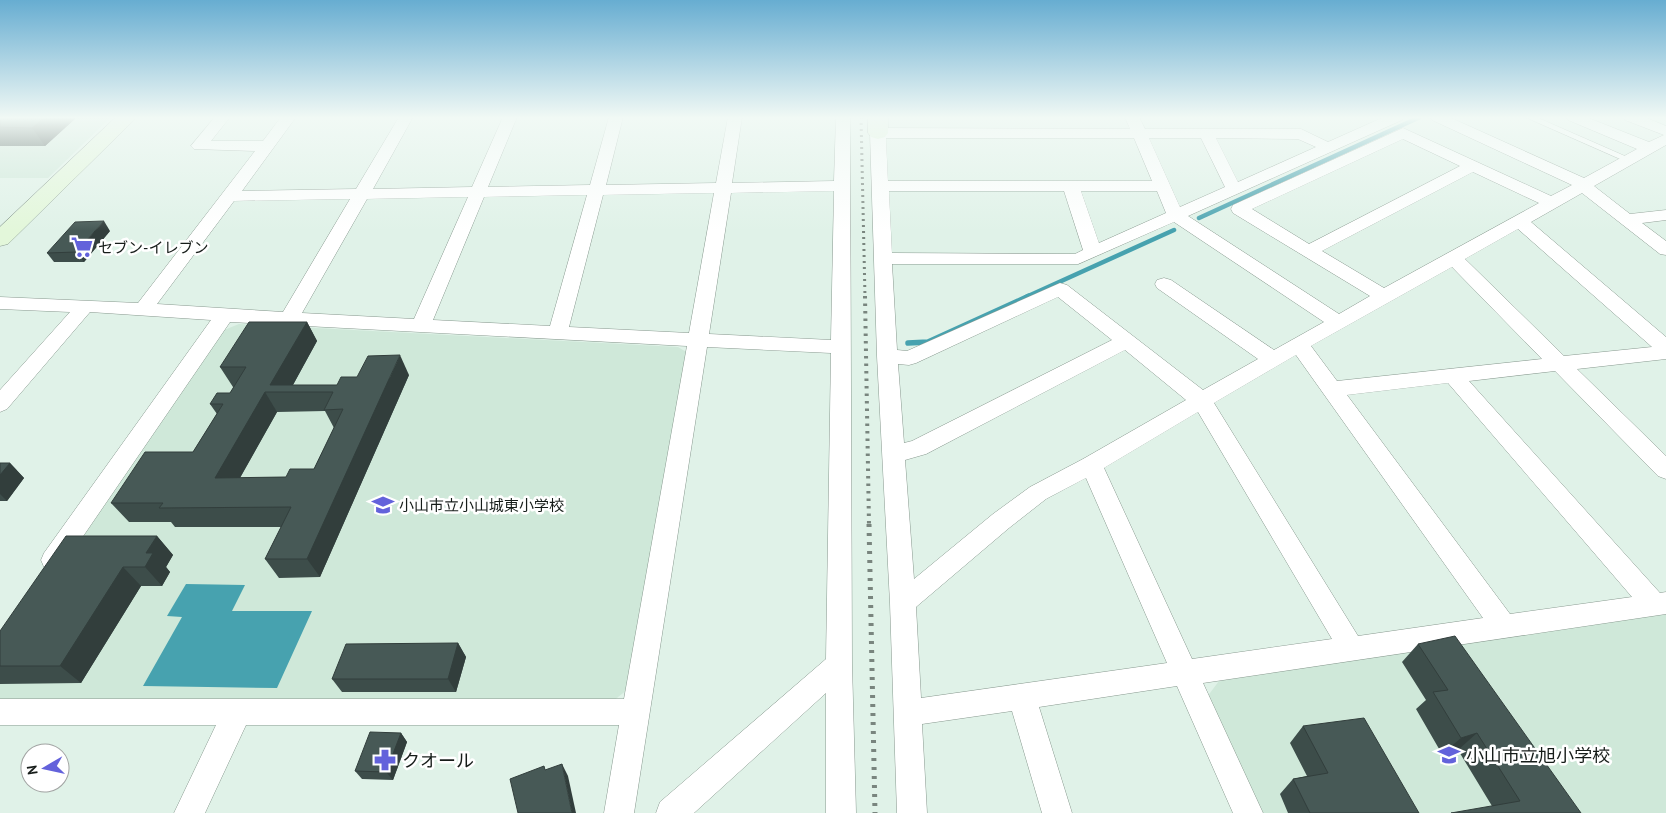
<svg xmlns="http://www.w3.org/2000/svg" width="1666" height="813" font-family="'PT Sans','Noto Sans JP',sans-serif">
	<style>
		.built { fill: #cfe8d9 }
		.water { fill: #47a2af }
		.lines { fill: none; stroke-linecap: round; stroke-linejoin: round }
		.stream-far1 { stroke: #47a2af; stroke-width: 4.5 }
		.stream { stroke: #47a2af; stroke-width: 5.5 }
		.lane-casing { stroke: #88998f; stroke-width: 1 }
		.street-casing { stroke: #88998f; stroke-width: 1 }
		.secondary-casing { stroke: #88998f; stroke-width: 1 }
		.lane { fill: #fff; fill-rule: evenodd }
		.street { fill: #fff; fill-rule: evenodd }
		.secondary { fill: #e3f7da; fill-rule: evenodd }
		.rail-far2 { stroke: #79857e; stroke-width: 3; stroke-dasharray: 2 4; stroke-linecap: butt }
		.rail-far1 { stroke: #79857e; stroke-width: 4; stroke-dasharray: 2.5 5; stroke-linecap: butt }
		.rail { stroke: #79857e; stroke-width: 5; stroke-dasharray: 3 6; stroke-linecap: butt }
		.wall { fill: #3d4d4a; fill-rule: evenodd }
		.shaded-wall { fill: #323e3c }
		.building { fill: #475956; stroke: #323e3c; fill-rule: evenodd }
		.labels { text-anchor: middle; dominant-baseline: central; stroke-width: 5; stroke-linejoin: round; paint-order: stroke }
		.poi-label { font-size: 15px; fill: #161c19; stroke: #fff; text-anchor: start }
		.near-poi-label { font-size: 18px; fill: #161c19; stroke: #fff; text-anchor: start }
	</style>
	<rect width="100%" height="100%" fill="#e0f2e8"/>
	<g class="built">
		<polygon points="0,117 111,117 48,178 0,178"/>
		<polygon points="239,324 678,347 688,353 628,689 612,702 0,702 0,657 224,330"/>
		<polygon points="1666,614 1666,813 1259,813 1207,697 1222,677"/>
	</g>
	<polygon class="water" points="186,584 245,585 232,611 312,611 277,688 143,686 182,617 167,616"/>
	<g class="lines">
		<g class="stream-far1">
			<polyline points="1199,218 1420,117"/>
			<polyline points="1026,297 1174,230"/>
		</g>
		<polyline class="stream" points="908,343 928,342 1029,296"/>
		<g class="lane-casing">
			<polygon id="lane" points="1525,117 1536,117 1634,160 1633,162 1627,162"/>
		</g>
		<g class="street-casing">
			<g id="street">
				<path d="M215,117H230L211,141H263L281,117H296L242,191L356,189L399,117H413L373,189L472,187L503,117H517L488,187L590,185L609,117H623L606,185L716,183L728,117H742L732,183L834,181L836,117H850L852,664L856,813H826V693L694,813H656L660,802L826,659L831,353L707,347L634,813H604L619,725H246L205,813H174L216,725H0V699H624L687,346L230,322L62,567L53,570L44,567L41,560L44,553L211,320L90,312L7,409L0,412V390L70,312L0,309V297L138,303L255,151L194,149L191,146ZM834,191L831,340L709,334L731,193ZM714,193L689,333L569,327L603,195ZM587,195L550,326L433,320L484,197ZM468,197L414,319L302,313L367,199ZM350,199L283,312L157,304L234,201Z"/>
				<path d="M1125,117H1139L1145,129H1301L1328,142L1384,117H1404L1402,120L1188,216L1339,314L1370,296L1233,213L1231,209L1233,205L1403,128L1551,196L1572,185L1432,120L1430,117H1449L1584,178L1637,149L1568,120L1566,117H1586L1649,142L1664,135L1625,120L1623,117H1644L1666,126V145L1594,186L1630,214L1666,210V220L1642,223L1666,241V255L1660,254L1582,193L1531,222L1666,337V359L1577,369L1666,456V479L1658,476L1555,371L1469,381L1660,593L1666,592V614L1203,683L1263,813H1233L1177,686L1039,707L1072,813H1042L1012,711L922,724L927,813H897L890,603L877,356L870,133L873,130L878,128L1130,129ZM886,138H1134L1152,181H888ZM1149,138H1201L1225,187L1180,207ZM1216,138L1298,139L1316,147L1238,182ZM1403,139L1460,166L1309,244L1252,209ZM1473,172L1539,203L1384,288L1322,251ZM889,191H1064L1083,250L1075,254L892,253ZM1081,191H1157L1166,213L1099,243ZM1174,222L1324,322L1274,350L1171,280L1164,278L1157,280L1155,284L1157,288L1258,359L1203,390L1067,285L1060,283L907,351L897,350L892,264H1078ZM1518,229L1652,347L1564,356L1465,259ZM1452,267L1542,359L1337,381L1311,346ZM1058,297L1112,340L912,441L904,443L898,364L909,365L916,363ZM1125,350L1186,400L1083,459L1030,487L993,514L914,579L905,460L926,454ZM1296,355L1483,618L1358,636L1214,403ZM1448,383L1632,597L1510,614L1347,395ZM1198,412L1332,639L1192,659L1104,468ZM1086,478L1167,663L921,698L916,607L1009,528L1046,499Z"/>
			</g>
		</g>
		<g class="secondary-casing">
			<g id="secondary">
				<polygon points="116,117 137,117 8,244 0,246 0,227"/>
				<polygon points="868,117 888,117 888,133 885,137 878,139 871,137 868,133"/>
			</g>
		</g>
		<use href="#lane" class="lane"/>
		<use href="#street" class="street"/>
		<use href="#secondary" class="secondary"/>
		<polyline class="rail-far2" points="861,117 865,297"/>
		<polyline class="rail-far1" points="865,296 869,525"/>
		<polyline class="rail" points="869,524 875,813"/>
	</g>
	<g class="wall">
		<polygon points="0,117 77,117 45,146 0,146"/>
		<polygon points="110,231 84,262 54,262 47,253"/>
		<path d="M307,322L317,341L293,385H337L409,375L320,577L279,578L265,559L281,527H175L171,522H129L111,503L193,452L217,414L210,404L230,393L234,387H233L220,367ZM325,411L334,428L314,469L286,477L240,478L277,412Z"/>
		<polygon points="0,463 10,463 24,478 7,501 0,501"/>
		<polygon points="157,536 173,555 166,567 170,572 162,586 141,586 81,683 0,684 0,631"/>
		<polygon points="458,643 466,657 456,692 342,692 332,679"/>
		<polygon points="1418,644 1581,813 1492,806 1458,750 1442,754 1416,709 1426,700 1402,662"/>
		<polygon points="1303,726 1419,813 1288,813 1280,794 1293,779 1307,776 1290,743"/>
		<polygon points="401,733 407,742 393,780 362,779 355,771"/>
	</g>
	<g class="shaded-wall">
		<polygon points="45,117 77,117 45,146 32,128"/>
		<polygon points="104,221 110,231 84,262 76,252"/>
		<polygon points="307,322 317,341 289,392 270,385"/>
		<polygon points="400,355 409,375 320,577 307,559"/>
		<polygon points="265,392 277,412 229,497 215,478"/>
		<polygon points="10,463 24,478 7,501 0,494 0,475"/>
		<polygon points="157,536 173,555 166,567 170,572 162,586 145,567 146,553"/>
		<polygon points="123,567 141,586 81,683 60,666"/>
		<polygon points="458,643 466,657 456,692 448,679"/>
		<polygon points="401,733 407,742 393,780 386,772"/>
		<polygon points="1477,733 1458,750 1442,754 1461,738"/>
		<polygon points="562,764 568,776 576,813 572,813"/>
	</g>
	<g class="building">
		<polygon points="0,117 45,117 32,128 0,127"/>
		<polygon points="104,221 76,252 47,253 75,222"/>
		<path d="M249,322H307L270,385H337L341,377H357L368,356L400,355L307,559H265L291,507L159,508L163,503H111L145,452H193L223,404H210L217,393H230L246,367H220ZM265,392H333L324,410L343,409L314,469H290L286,477L215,478Z"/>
		<polygon points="0,463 10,463 0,475"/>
		<polygon points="66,536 157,536 146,553 153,553 145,567 123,567 60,666 0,666 0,631"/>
		<polygon points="1455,636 1581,813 1451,813 1520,801 1477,733 1461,738 1433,692 1448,690 1418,644"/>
		<polygon points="458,643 448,679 332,679 346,644"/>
		<polygon points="1364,718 1419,813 1310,813 1293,779 1328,773 1303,726"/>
		<polygon points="370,732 401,733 386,772 355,771"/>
		<polygon points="562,764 572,813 518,813 510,779 544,766 545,770"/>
	</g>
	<linearGradient id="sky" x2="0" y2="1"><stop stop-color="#67add1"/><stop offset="0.51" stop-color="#f1f9f5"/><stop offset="1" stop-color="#f1f9f5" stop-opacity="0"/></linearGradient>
	<rect width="1666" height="231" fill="url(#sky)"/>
	<defs>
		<g id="supermarket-bare" transform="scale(1.725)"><path d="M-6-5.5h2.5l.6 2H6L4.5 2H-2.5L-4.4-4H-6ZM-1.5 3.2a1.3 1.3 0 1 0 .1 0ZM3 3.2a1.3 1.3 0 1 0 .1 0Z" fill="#6362db" stroke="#fff" stroke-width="2.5" paint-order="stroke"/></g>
		<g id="school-bare" transform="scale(1.725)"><path d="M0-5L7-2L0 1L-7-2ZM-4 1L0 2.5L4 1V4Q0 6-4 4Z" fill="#6362db" stroke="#fff" stroke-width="2.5" paint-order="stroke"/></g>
		<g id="pharmacy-bare" transform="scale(1.725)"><path d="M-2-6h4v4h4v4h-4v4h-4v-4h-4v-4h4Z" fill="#6362db" stroke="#fff" stroke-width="2.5" paint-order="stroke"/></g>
	</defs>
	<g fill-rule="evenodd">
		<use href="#supermarket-bare" x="82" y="247"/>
		<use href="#school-bare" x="383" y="505"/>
		<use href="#school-bare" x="1449" y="755"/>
		<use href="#pharmacy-bare" x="385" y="760"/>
	</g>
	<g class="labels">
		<g class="poi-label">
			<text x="98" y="247">セブン-イレブン</text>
			<text x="399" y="505">小山市立小山城東小学校</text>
		</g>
		<g class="near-poi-label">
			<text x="1466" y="755">小山市立旭小学校</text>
			<text x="402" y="760">クオール</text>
		</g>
	</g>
	<g transform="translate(45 768) rotate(261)"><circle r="24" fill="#ffffff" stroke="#a2a4a3"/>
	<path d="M0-4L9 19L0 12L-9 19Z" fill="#6362db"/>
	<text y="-8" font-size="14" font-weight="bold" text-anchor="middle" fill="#161c19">N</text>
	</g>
</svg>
